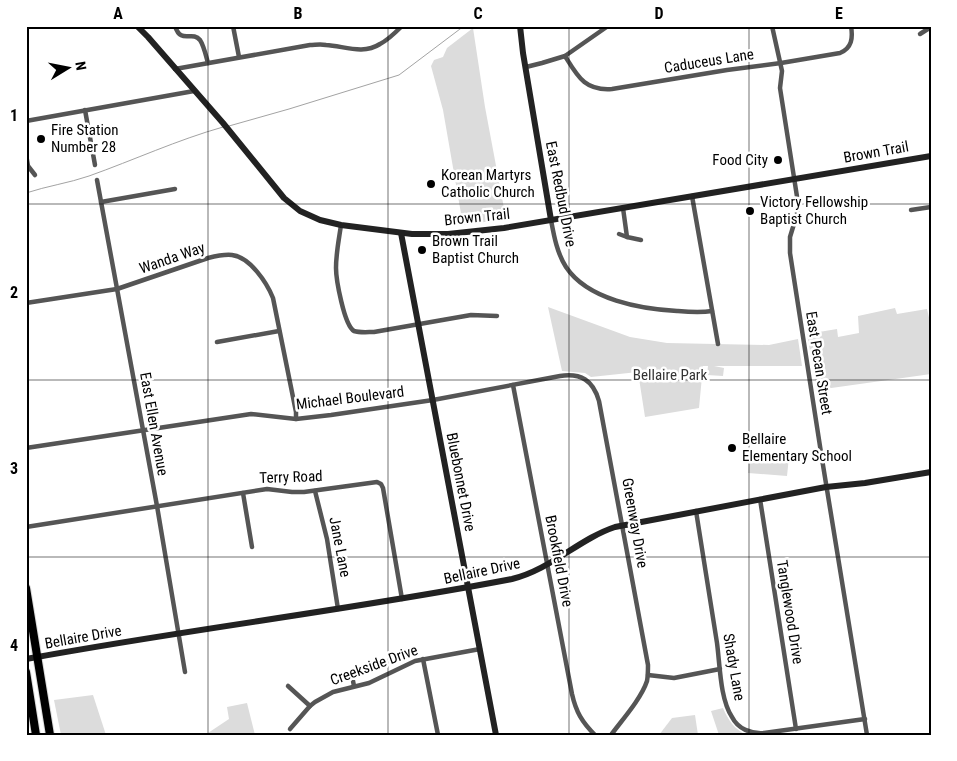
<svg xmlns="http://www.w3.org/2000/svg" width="957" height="761" font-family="'Roboto Condensed',sans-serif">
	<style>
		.green { fill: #dcdcdc }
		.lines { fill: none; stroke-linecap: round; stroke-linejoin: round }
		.stream { stroke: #a3a3a3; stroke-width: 1 }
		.primary-casing { stroke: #dbdbdb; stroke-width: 10 }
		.street { stroke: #555; stroke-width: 4.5 }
		.secondary { stroke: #222; stroke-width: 6 }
		.primary { stroke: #000; stroke-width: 8 }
		.grid { fill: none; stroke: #000; stroke-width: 1; stroke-opacity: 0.55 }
		.poi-dot { fill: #000; stroke: #fff; stroke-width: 2 }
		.labels { text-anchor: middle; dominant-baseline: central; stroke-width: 5; stroke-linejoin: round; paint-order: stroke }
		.street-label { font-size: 15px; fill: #000; stroke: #fff }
		.poi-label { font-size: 15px; fill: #000; stroke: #fff; text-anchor: start }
		.park-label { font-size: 15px; fill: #333; stroke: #fff }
		.neatline { fill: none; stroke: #000; stroke-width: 2 }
		.grid-label { font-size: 16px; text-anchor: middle; font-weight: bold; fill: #000 }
	</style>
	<rect width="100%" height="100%" fill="#fff"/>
	<g class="green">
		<polygon points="473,28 485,107 506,219 463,225 443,110 431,66 434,60 443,57 447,48"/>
		<polygon points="548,307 630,337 667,343 769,345 798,339 802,366 714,366 724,368 723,376 707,375 708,366 703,366 699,408 645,417 638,372 591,377 585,373 562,371"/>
		<polygon points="895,308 897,314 927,309 931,326 931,374 817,390 807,334 837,329 838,337 859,333 858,316"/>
		<path d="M749,454L766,456L768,458C775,458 781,457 789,457L787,476L748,473Z"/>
		<polygon points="93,695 106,735 61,735 54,700"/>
		<polygon points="247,703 255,735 205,735 229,719 227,707"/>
		<path d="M723,708C728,720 735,730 747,735H719L711,711Z"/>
		<polygon points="695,715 698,735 659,735 672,718"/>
	</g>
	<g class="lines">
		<g class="stream">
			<polyline points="229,126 289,109 399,75 464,26"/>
			<path d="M26,193C47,186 69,183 89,176C134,160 177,140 223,127"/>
		</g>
		<g class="primary-casing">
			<g id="primary">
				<polyline points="26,588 50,735"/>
				<polyline points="26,672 36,735"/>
			</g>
		</g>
		<g class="street">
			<path d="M175,26C181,45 192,30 200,40C204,46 206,56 208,63"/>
			<polyline points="233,26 239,57"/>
			<polyline points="772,26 782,71 780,88 798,203 797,214 790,237 790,253 822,459 867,735"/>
			<polyline points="920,34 931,27"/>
			<path d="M565,56C578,77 585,91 612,89L727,70L781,63L840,53C852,48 853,38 851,26"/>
			<polyline points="526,67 542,63 565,56 608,26"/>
			<path d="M175,69L310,45C315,45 320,44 326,45C344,46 363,55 380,44C388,40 395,33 402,26"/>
			<polyline points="85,110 95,165"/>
			<polyline points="26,121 194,91"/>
			<polyline points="26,154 28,166 35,175"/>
			<polyline points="97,180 157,506 185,672"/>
			<polyline points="692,196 718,344"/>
			<polyline points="101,202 175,189"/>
			<polyline points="623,208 627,237 641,240"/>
			<polyline points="911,210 931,207"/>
			<path d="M551,220C554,236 557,253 566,267C588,300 641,309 677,311C689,312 700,313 712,311"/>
			<path d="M341,225C339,239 336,253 336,268C336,279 344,325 354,331C360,333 368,332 374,332L471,315L497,316"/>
			<polyline points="619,234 627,237"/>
			<path d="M26,303L117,289L208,258C216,256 224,254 232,255C250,257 267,283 273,298L296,412V419"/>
			<polyline points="217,342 279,331"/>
			<path d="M513,385L572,694C576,712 582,722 595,735"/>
			<path d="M26,448L251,414L296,419L331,415L433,400L560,376C581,373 593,380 599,401L648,665C648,670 648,676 647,681C641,699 622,720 611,735"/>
			<polyline points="315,491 327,539 338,609"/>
			<polyline points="243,493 252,547"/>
			<polyline points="760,499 796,729"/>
			<path d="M696,511C703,555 710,599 717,643C720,665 720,699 732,717C738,729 751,734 764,733L865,719"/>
			<polyline points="26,527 267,489 292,492 304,492 377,482 381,484 383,488 402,599"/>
			<polyline points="423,659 438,735"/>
			<polyline points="648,675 674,678 720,669"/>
			<polyline points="352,676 354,686"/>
			<polyline points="288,686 310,706"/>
			<polyline points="290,729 310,706 315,702 333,692 369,683 415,661 480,649"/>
		</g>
		<g class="secondary">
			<polyline points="137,26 148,37 223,123 284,198 300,211 320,220 341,225 412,234 448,234 504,228 931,156"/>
			<polyline points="520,26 523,53 551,220"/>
			<polyline points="401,233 496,735"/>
			<path d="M26,659C188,629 351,610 512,579C550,570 579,539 615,527L826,487L865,483L931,472"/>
		</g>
		<use href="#primary" class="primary"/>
	</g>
	<path class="grid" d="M208,26V735M388,26V735M569,26V735M749,26V735M26,204H931M26,380H931M26,557H931"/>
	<g class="poi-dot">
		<circle cx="41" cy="139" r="5"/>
		<circle cx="778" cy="160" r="5"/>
		<circle cx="431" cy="184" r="5"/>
		<circle cx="750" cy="211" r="5"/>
		<circle cx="422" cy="250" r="5"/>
		<circle cx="732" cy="448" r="5"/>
	</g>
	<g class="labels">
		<g class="street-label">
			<text transform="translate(709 61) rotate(-9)">Caduceus Lane</text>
			<text transform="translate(876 152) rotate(-10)">Brown Trail</text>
			<text transform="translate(561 194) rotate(79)">East Redbud Drive</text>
			<text transform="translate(477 217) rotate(-6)">Brown Trail</text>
			<text transform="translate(172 258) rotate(-19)">Wanda Way</text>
			<text transform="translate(819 363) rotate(81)">East Pecan Street</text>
			<text transform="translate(350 398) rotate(-7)">Michael Boulevard</text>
			<text transform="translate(154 424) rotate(80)">East Ellen Avenue</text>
			<text transform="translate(291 477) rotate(-2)">Terry Road</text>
			<text transform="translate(461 482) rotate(79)">Bluebonnet Drive</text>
			<text transform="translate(635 523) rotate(80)">Greenway Drive</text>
			<text transform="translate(340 547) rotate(79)">Jane Lane</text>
			<text transform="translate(559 561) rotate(79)">Brookfield Drive</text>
			<text transform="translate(482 571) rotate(-12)">Bellaire Drive</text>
			<text transform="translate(790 612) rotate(81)">Tanglewood Drive</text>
			<text transform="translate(83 637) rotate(-10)">Bellaire Drive</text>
			<text transform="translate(374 665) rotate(-20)">Creekside Drive</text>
			<text transform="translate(734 667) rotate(80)">Shady Lane</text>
		</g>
		<g class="poi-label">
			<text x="51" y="130">Fire Station<tspan x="51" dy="17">Number 28</tspan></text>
			<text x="768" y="160" text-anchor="end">Food City</text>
			<text x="441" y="175">Korean Martyrs<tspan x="441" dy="17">Catholic Church</tspan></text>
			<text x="760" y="202">Victory Fellowship<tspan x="760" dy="17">Baptist Church</tspan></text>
			<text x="432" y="241">Brown Trail<tspan x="432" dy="17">Baptist Church</tspan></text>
			<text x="742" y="439">Bellaire<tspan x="742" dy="17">Elementary School</tspan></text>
		</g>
		<g class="park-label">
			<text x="670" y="375">Bellaire Park</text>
		</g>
	</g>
	<rect width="957" height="761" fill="none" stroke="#ffffff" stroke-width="55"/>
	<g transform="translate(68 68) rotate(80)" stroke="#ffffff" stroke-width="4" paint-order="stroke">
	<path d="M0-4L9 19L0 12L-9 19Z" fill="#000000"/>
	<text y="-8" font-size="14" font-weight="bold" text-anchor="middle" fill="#000000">N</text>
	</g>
	<rect x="28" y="28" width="902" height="706" class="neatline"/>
	<g class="grid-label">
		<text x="118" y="19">A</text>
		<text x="298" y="19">B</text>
		<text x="478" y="19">C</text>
		<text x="659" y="19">D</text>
		<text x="839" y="19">E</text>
		<text x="14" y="121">1</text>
		<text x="14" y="298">2</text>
		<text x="14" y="474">3</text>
		<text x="14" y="651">4</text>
	</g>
</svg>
